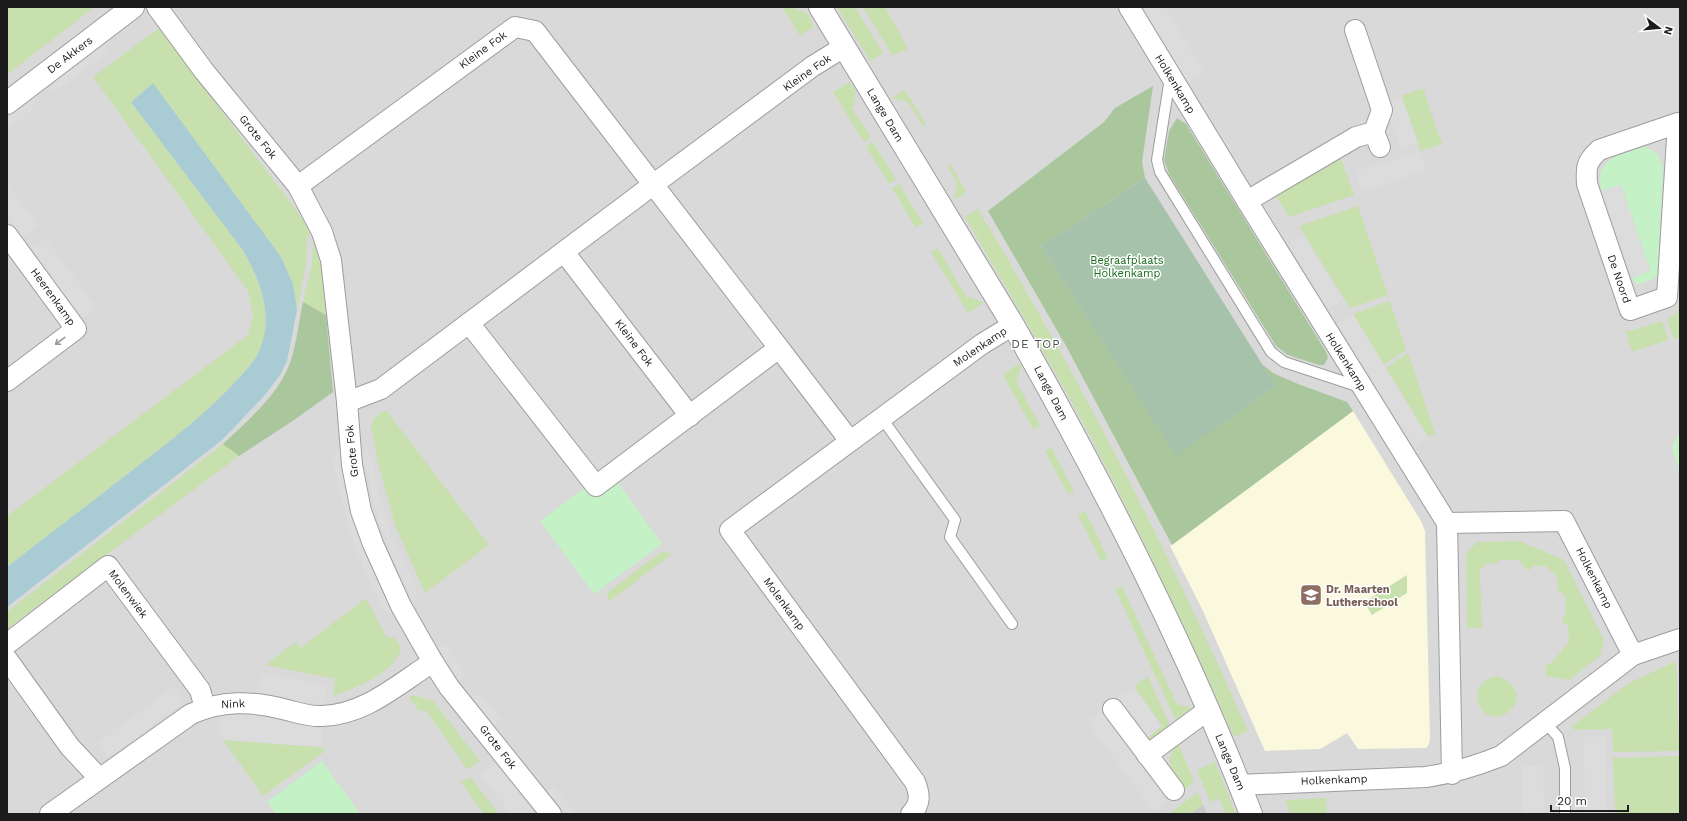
<svg xmlns="http://www.w3.org/2000/svg" width="1687" height="821" font-family="'Work Sans',sans-serif">
	<style>
		.residential { fill: #d9d9d9 }
		.education { fill: #faf9dd }
		.religious { fill: #cacaca }
		.grass { fill: #c8e0ae }
		.forest { fill: #a9c69c }
		.cemetery { fill: #a6c2aa }
		.park { fill: #c4f1c6 }
		.parking { fill: #dcdcdc }
		.water { fill: #a8cbd4 }
		.lines { fill: none; stroke-linecap: round; stroke-linejoin: round }
		.service-casing { stroke: #9d9d9d; stroke-width: 12 }
		.minor-casing { stroke: #9d9d9d; stroke-width: 22 }
		.tertiary-casing { stroke: #9d9d9d; stroke-width: 24 }
		.service { stroke: #fff; stroke-width: 10 }
		.minor { stroke: #fff; stroke-width: 20 }
		.tertiary { stroke: #fff; stroke-width: 22 }
		.oneway { stroke: #999 }
		.labels { text-anchor: middle; dominant-baseline: central; stroke-width: 3; stroke-linejoin: round; paint-order: stroke }
		.street-label { font-size: 11px; fill: #1c1c1c; stroke: #fff }
		.park-label { font-size: 11px; fill: #196b1d; stroke: #fff }
		.education-label { font-size: 11px; font-weight: bold; fill: #785e54; stroke: #fff; text-anchor: start }
		.neighbourhood-label { font-size: 12px; letter-spacing: 1px; fill: #4f4f4f; stroke: #fff }
	</style>
	<rect width="100%" height="100%" fill="#ece8e2"/>
	<rect class="residential" x="7" y="7" width="1673" height="807"/>
	<polygon class="education" points="1353,411 1421,521 1425,531 1430,737 1429,744 1426,748 1358,749 1347,733 1320,749 1265,751 1203,611 1170,546"/>
	<polygon class="religious" points="1203,805 1207,814 1191,814"/>
	<g class="grass">
		<polygon points="7,7 94,7 7,75"/>
		<polygon points="782,7 791,7 808,14 814,27 800,36"/>
		<polygon points="837,7 855,7 883,53 870,61"/>
		<polygon points="863,7 885,7 908,49 892,55"/>
		<path d="M159,28L302,218L310,234L307,238L306,265L297,310L293,284L281,257L153,83L131,102L242,249C260,280 274,314 260,349C255,362 246,370 237,380C206,414 170,441 134,469C92,502 49,534 7,567V516L248,335L253,316L248,291L93,77Z"/>
		<polygon points="850,82 856,92 854,105 851,107 871,137 864,142 833,92"/>
		<polygon points="1423,88 1442,144 1420,151 1402,97 1403,95"/>
		<polygon points="905,90 926,124 923,126 908,102 892,98"/>
		<polygon points="873,142 896,179 889,184 866,146"/>
		<polygon points="1340,156 1354,195 1289,217 1276,196"/>
		<polygon points="950,164 967,192 954,200 957,183 947,166"/>
		<polygon points="899,184 923,223 916,228 892,188"/>
		<polygon points="1358,206 1388,295 1350,308 1299,226"/>
		<path d="M978,209C1079,377 1169,551 1248,731L1234,737C1189,634 1140,532 1088,432C1049,359 1006,288 965,217Z"/>
		<polygon points="313,242 321,266 326,315 303,302 312,265"/>
		<polygon points="938,248 967,298 970,297 984,303 968,313 931,252"/>
		<polygon points="1390,301 1406,350 1384,365 1353,314"/>
		<polygon points="1680,301 1680,337 1674,339 1667,319 1677,313"/>
		<polygon points="1662,321 1669,340 1632,352 1626,332"/>
		<polygon points="1408,353 1435,433 1428,437 1386,368"/>
		<polygon points="1019,363 1021,366 1018,380 1016,381 1040,425 1033,429 1003,375"/>
		<polygon points="386,410 489,545 425,593 395,525 379,467 371,427 374,418"/>
		<polygon points="223,444 239,456 7,629 7,612"/>
		<polygon points="1051,447 1074,491 1068,495 1045,451"/>
		<polygon points="1085,511 1108,558 1101,561 1078,515"/>
		<polygon points="1520,541 1564,560 1604,640 1600,656 1569,680 1546,676 1546,664 1551,663 1569,642 1568,626 1562,622 1566,612 1565,595 1558,591 1557,577 1546,566 1533,566 1530,570 1526,569 1519,560 1500,560 1498,563 1486,564 1480,571 1482,628 1467,628 1466,553 1477,542"/>
		<polygon points="661,552 673,553 609,602 607,593"/>
		<polygon points="1407,575 1407,593 1372,615 1364,602"/>
		<polygon points="1122,586 1177,704 1191,708 1193,712 1177,723 1115,589"/>
		<path d="M366,598L386,636L396,639L401,649C392,675 357,687 333,696L335,679L265,665L296,642L300,648Z"/>
		<polygon points="1676,661 1679,751 1613,752 1612,729 1574,730 1572,726 1629,683"/>
		<polygon points="1148,676 1171,728 1150,741 1147,739 1148,737 1162,726 1134,687"/>
		<path d="M1497,676C1510,680 1525,694 1512,708C1486,737 1457,685 1497,676Z"/>
		<polygon points="413,695 433,701 480,761 468,770 426,711 419,711 409,698"/>
		<polygon points="223,740 322,747 325,751 263,796"/>
		<path d="M1179,745L1194,782L1184,789C1174,775 1160,758 1179,745Z"/>
		<polygon points="1679,756 1680,814 1615,814 1613,758"/>
		<polygon points="1215,762 1236,814 1226,814 1219,798 1210,802 1197,770"/>
		<polygon points="470,777 499,814 484,814 461,783"/>
		<polygon points="1198,792 1203,805 1191,814 1169,814"/>
		<polygon points="1326,798 1327,814 1290,814 1285,800"/>
	</g>
	<g class="forest">
		<polygon points="1153,86 1142,162 1145,178 1041,246 1176,455 1276,386 1262,364 1273,373 1298,384 1347,402 1353,411 1172,545 1065,344 988,211 1104,122 1115,108"/>
		<polygon points="1177,118 1186,124 1326,352 1328,358 1324,365 1319,365 1288,355 1276,346 1169,174 1164,160 1169,131"/>
		<path d="M303,302L326,315L333,392L294,420L239,456L223,444C248,420 280,394 291,360C297,341 299,321 303,302Z"/>
	</g>
	<polygon class="cemetery" points="1145,178 1276,386 1176,456 1041,246"/>
	<g class="park">
		<path d="M1645,147L1657,153L1663,166L1658,274L1653,279L1637,285L1632,278L1650,270L1621,185L1602,191C1595,170 1605,160 1624,153C1631,151 1638,148 1645,147Z"/>
		<polygon points="1680,435 1680,473 1672,449 1677,436"/>
		<polygon points="616,480 662,544 594,594 540,521 584,488 592,497"/>
		<polygon points="322,761 360,814 276,814 267,802"/>
	</g>
	<g class="parking">
		<polygon points="1142,7 1165,7 1205,73 1188,83"/>
		<polygon points="107,42 105,54 57,90 46,89"/>
		<polygon points="35,97 33,109 7,129 7,119"/>
		<polygon points="1402,97 1418,143 1401,149 1385,103"/>
		<polygon points="1420,151 1426,170 1362,192 1355,172"/>
		<polygon points="7,183 38,226 23,238 7,216"/>
		<polygon points="1621,185 1650,271 1632,278 1602,191"/>
		<polygon points="1303,235 1343,299 1328,309 1288,244"/>
		<polygon points="46,239 97,308 82,319 31,250"/>
		<polygon points="1353,314 1428,437 1414,447 1337,324"/>
		<polygon points="339,449 350,509 357,531 393,614 383,611 368,580 354,544 339,491 332,459"/>
		<polygon points="362,449 371,456 380,498 391,533 417,592 414,604 396,566 379,523"/>
		<polygon points="445,643 466,675 460,680 438,647"/>
		<polygon points="262,673 327,685 323,704 305,703 258,692"/>
		<polygon points="1134,687 1162,726 1148,737 1119,698"/>
		<polygon points="172,688 175,689 185,702 108,758 98,744 98,742"/>
		<polygon points="471,695 482,696 501,720 495,725"/>
		<polygon points="1101,712 1167,801 1153,811 1087,722"/>
		<polygon points="245,714 261,715 295,724 323,728 322,747 223,740 219,734 220,715"/>
		<polygon points="1605,736 1607,814 1585,814 1584,737"/>
		<polygon points="495,763 536,814 511,814 480,775"/>
		<polygon points="1521,766 1543,766 1544,814 1522,814"/>
		<polygon points="554,787 575,814 566,814 548,792"/>
	</g>
	<path class="water" d="M153,83L281,257L293,284L297,310L287,361L280,375L265,395L222,440L7,607V567C49,534 92,502 134,469C170,441 206,414 237,380C246,370 255,362 260,349C274,314 260,279 242,249L131,102Z"/>
	<g class="lines">
		<g class="service-casing">
			<g id="service">
				<polyline points="1170,78 1157,160 1160,172 1271,352 1284,362 1360,387"/>
				<polyline points="881,417 955,520 950,537 1012,624"/>
				<polyline points="1545,722 1558,737 1565,768 1565,814"/>
			</g>
		</g>
		<g class="minor-casing">
			<g id="minor">
				<polyline points="157,7 204,71 298,186 322,232 331,260 347,402 352,465 361,511 373,544 401,606 433,662 449,687 551,814"/>
				<polyline points="1129,7 1247,201 1447,523 1452,774"/>
				<path d="M1678,123L1667,297L1630,310L1587,184C1586,167 1586,162 1599,150L1678,123H1680"/>
				<polyline points="1374,132 1380,147"/>
				<polyline points="298,186 515,27 535,31 779,348"/>
				<polyline points="1247,201 1356,137 1374,132 1382,110 1355,30"/>
				<polyline points="7,235 76,329 7,381"/>
				<polyline points="564,252 690,416"/>
				<polyline points="469,323 596,486 779,348 850,441"/>
				<polyline points="347,402 381,389 654,184 813,66 844,47"/>
				<polyline points="1447,523 1564,521 1633,655"/>
				<polyline points="7,644 108,566 200,690 205,708"/>
				<polyline points="7,659 70,747 99,778"/>
				<polyline points="1113,709 1174,790"/>
				<polyline points="1147,755 1208,710"/>
				<path d="M1239,785L1426,777C1453,773 1476,766 1501,756L1633,655L1680,639"/>
				<path d="M50,814L191,714C222,700 251,701 283,709C296,712 309,717 322,716C365,715 398,684 433,662"/>
				<path d="M911,814C921,804 920,794 915,782L730,530L982,344L1013,325"/>
			</g>
		</g>
		<g class="tertiary-casing">
			<g id="tertiary">
				<path d="M820,7L1013,325C1102,482 1186,645 1251,814"/>
				<polyline points="7,103 133,7"/>
			</g>
		</g>
		<use href="#service" class="service"/>
		<use href="#minor" class="minor"/>
		<use href="#tertiary" class="tertiary"/>
	</g>
	<defs><path id="oneway-shaft" d="M-6 0H5M1.5-3L5.5 0L1.5 3" fill="none" stroke-width="1.6" stroke-linecap="round" stroke-linejoin="round"/></defs>
	<use class="oneway" href="#oneway-shaft" transform="translate(60 341) rotate(143)"/>
	<defs>
		<g id="school-square" transform="scale(1.15)"><rect x="-9" y="-9" width="18" height="18" rx="4" fill="#8d6e63" stroke="#fff"/><path d="M0-5L7-2L0 1L-7-2ZM-4 1L0 2.5L4 1V4Q0 6-4 4Z" fill="#fff"/></g>
	</defs>
	<g fill-rule="evenodd">
		<use href="#school-square" x="1311" y="595"/>
	</g>
	<g class="labels">
		<g class="street-label">
			<text transform="translate(483 50) rotate(-36)">Kleine Fok</text>
			<text transform="translate(70 55) rotate(-37)">De Akkers</text>
			<text transform="translate(807 73) rotate(-35)">Kleine Fok</text>
			<text transform="translate(1175 84) rotate(59)">Holkenkamp</text>
			<text transform="translate(885 115) rotate(59)">Lange Dam</text>
			<text transform="translate(258 137) rotate(51)">Grote Fok</text>
			<text transform="translate(1619 279) rotate(71)">De Noord</text>
			<text transform="translate(53 297) rotate(54)">Heerenkamp</text>
			<text transform="translate(634 343) rotate(53)">Kleine Fok</text>
			<text transform="translate(980 347) rotate(-34)">Molenkamp</text>
			<text transform="translate(1346 362) rotate(58)">Holkenkamp</text>
			<text transform="translate(1051 393) rotate(62)">Lange Dam</text>
			<text transform="translate(352 451) rotate(-96)">Grote Fok</text>
			<text transform="translate(1594 578) rotate(63)">Holkenkamp</text>
			<text transform="translate(128 594) rotate(53)">Molenwiek</text>
			<text transform="translate(784 604) rotate(54)">Molenkamp</text>
			<text transform="translate(233 704) rotate(-3)">Nink</text>
			<text transform="translate(498 747) rotate(52)">Grote Fok</text>
			<text transform="translate(1230 762) rotate(67)">Lange Dam</text>
			<text transform="translate(1334 780) rotate(-2)">Holkenkamp</text>
		</g>
		<g class="park-label">
			<text x="1127" y="260">Begraafplaats<tspan x="1127" dy="13">Holkenkamp</tspan></text>
		</g>
		<g class="education-label">
			<text x="1326" y="589">Dr. Maarten<tspan x="1326" dy="13">Lutherschool</tspan></text>
		</g>
		<g class="neighbourhood-label">
			<text x="1036" y="344">DE TOP</text>
		</g>
	</g>
	<rect width="1687" height="821" fill="none" stroke="#1c1c1c" stroke-width="16"/>
	<g transform="translate(1659 28) rotate(106)" stroke="#ffffff" stroke-width="3" paint-order="stroke">
	<path d="M0-3L7 15L0 10L-7 15Z" fill="#1c1c1c"/>
	<text y="-6" font-size="11" font-weight="bold" text-anchor="middle" fill="#1c1c1c">N</text>
	</g>
	<path d="M1551 805v6h77v-6" fill="none" stroke="#1c1c1c" stroke-width="2"/>
	<text x="1557" y="805" font-size="12" fill="#1c1c1c" stroke="#ffffff" stroke-width="3" paint-order="stroke">20 m</text>
</svg>
